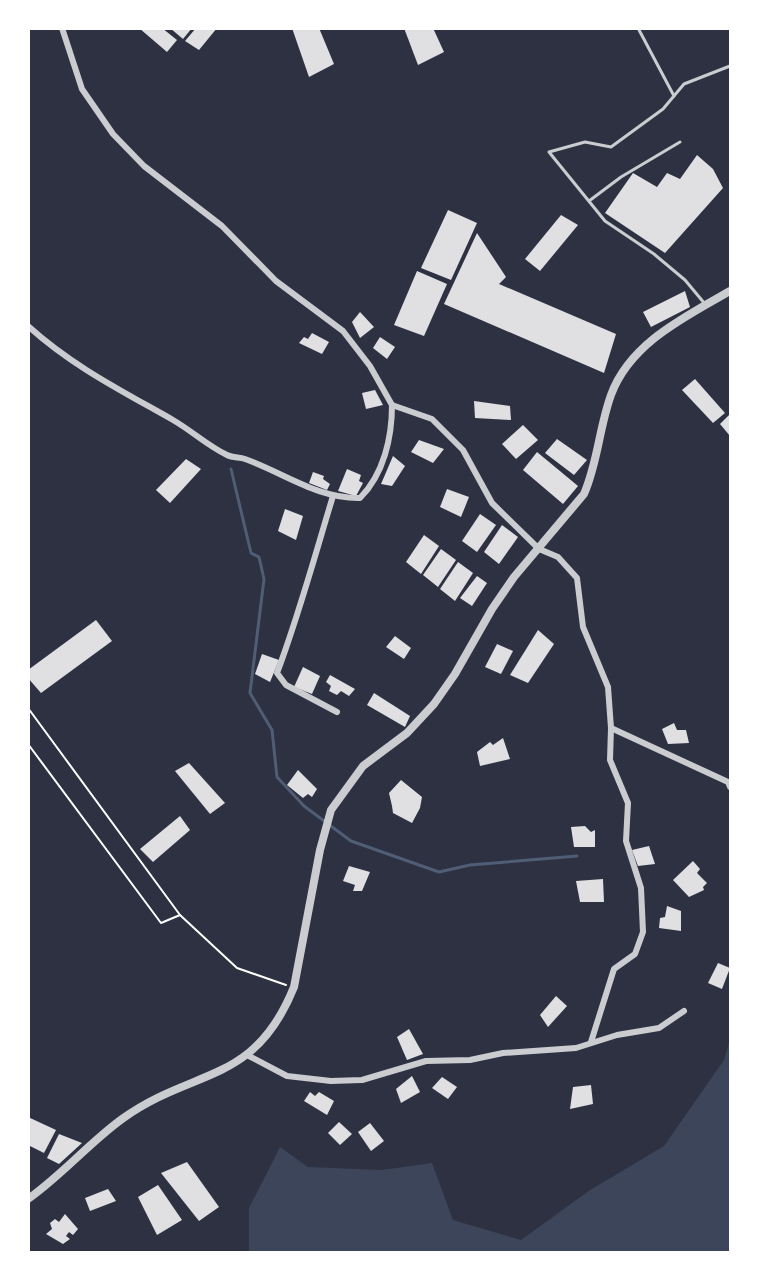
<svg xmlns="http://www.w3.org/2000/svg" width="759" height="1281" font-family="Karla,sans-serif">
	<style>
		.green { fill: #3c4559 }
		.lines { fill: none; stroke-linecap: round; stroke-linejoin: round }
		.stream { stroke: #4f5d75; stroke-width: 3 }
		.building { fill: #e0e0e3 }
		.path { stroke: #fff; stroke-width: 2 }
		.service { stroke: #caccd0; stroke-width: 3 }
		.minor { stroke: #caccd0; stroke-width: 6 }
		.tertiary { stroke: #caccd0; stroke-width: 8 }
	</style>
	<rect width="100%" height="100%" fill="#2d3142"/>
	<polygon class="green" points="730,1039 730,1252 249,1252 249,1208 280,1147 308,1167 382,1170 432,1163 453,1220 521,1240 590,1190 664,1146 724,1060"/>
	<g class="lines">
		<polyline class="stream" points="231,469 251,553 259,557 264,579 250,693 272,730 277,777 304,806 351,841 439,872 470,865 577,856"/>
	</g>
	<g class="building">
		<polygon points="139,28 162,28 177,40 167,52"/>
		<polygon points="170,28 192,28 183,39"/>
		<polygon points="196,28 217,28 199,50 185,41"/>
		<polygon points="292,28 319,28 334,64 309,77"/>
		<polygon points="404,28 433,28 444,52 418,65"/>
		<polygon points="697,155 713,169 723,188 665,253 605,213 633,173 657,187 667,173 680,179"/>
		<polygon points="448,210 477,223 451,280 421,268"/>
		<polygon points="561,215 578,225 540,271 525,259"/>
		<polygon points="477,233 506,277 499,284 616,334 604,373 444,304"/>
		<polygon points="417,271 447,284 424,336 394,325"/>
		<polygon points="685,291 690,307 651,327 643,312"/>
		<polygon points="360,312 374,327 360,338 352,322"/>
		<polygon points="312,333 329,342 322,354 299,343 304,337 308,339"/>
		<polygon points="380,337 395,347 387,359 373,348"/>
		<polygon points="695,379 725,413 713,423 682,390"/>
		<polygon points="375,390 383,405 366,409 362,393"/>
		<polygon points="474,401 510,406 511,420 475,418"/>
		<polygon points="730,414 730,436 720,424"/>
		<polygon points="523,425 538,440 516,459 502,444"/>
		<polygon points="557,439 587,460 574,475 545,453"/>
		<polygon points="419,440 444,449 433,463 411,452"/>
		<polygon points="537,452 578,486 563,504 523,470"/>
		<polygon points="393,456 405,466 392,486 381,484"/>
		<polygon points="186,459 201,469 170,503 156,490"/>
		<polygon points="347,469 361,475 359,481 363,483 356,496 338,491"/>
		<polygon points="313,472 324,476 323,479 330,484 327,490 309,483"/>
		<polygon points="447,489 469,497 461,517 440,507"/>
		<polygon points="285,509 303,516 296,540 278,531"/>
		<polygon points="480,514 496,525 477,552 462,541"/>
		<polygon points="502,525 518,537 499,564 484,552"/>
		<polygon points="424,535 439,546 421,574 406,562"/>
		<polygon points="441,549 456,560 438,587 423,575"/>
		<polygon points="458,562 473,573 455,601 440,589"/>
		<polygon points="477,576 487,583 472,606 460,598"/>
		<polygon points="96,620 112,641 41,693 28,678 28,670"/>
		<polygon points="538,630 554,644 528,683 510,675"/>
		<polygon points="395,636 411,648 404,659 386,647"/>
		<polygon points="497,644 513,651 501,674 485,667"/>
		<polygon points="262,654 279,660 270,682 255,674"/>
		<polygon points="303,667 320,676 312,694 294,687"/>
		<polygon points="330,675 355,689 349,696 341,691 337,695 329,691 331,686 326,682"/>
		<polygon points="374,693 410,716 405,727 367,705"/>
		<polygon points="674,723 677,730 686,730 689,743 668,744 662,729"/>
		<polygon points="503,738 510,759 480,766 477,752 490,742 493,745"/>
		<polygon points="189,763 225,803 210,814 175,771"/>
		<polygon points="298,770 317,789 312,797 308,794 303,798 287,785"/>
		<polygon points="401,780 422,797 420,808 412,823 393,813 392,806 389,793"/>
		<polygon points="180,816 190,830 153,862 140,849"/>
		<polygon points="585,826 591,832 595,830 595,847 574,847 571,827"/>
		<polygon points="649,846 655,864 638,866 632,850"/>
		<polygon points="693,861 700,869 697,873 707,883 703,887 704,890 689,897 673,880"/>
		<polygon points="349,866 370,872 362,891 353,891 355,885 343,881"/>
		<polygon points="603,879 604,902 580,902 576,881"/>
		<polygon points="667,906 681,911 681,931 659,928 660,918 665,917"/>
		<polygon points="718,963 730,968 722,989 708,983"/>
		<polygon points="556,996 567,1006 548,1027 540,1015"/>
		<polygon points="409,1029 423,1054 407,1060 397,1037"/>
		<polygon points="412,1076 420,1092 401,1103 396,1089"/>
		<polygon points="442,1077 457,1087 448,1099 432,1088"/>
		<polygon points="591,1085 593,1104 570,1109 573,1087"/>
		<polygon points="310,1092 315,1096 319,1092 334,1101 327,1115 304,1101"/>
		<polygon points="28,1117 56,1130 44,1153 28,1145"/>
		<polygon points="339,1122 352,1134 340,1145 328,1133"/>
		<polygon points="370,1123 384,1141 371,1151 358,1132"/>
		<polygon points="59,1134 82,1143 59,1164 47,1158"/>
		<polygon points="187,1162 219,1207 199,1221 161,1173"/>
		<polygon points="158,1185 182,1220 157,1235 138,1197"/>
		<polygon points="108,1189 116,1201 90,1211 85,1198"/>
		<polygon points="65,1214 78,1229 73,1235 69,1232 66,1236 70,1239 63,1244 46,1234 52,1229 50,1223 55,1219 59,1222"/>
	</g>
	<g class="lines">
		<g class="path">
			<polyline points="28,708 180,915 237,968 286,985"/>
			<polyline points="28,744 161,923 180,915"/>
		</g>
		<g class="service">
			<polyline points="638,28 674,96"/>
			<polyline points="589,201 621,177 680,142"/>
			<polyline points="705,304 685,280 654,254 605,221 549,152 585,142 611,147 663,109 684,84 730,66"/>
		</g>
		<g class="minor">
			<polyline points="62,28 82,89 113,134 144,166 222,226 276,281 343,331 370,366 392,405 432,419 463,450 492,503 539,549 558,557 577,578 583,627 608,687 611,728 610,760 628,803 626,841 641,888 643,932 635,954 614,969 591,1042"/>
			<path d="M28,326C72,366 122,391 173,420C192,431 208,446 227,455C233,458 239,457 245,459C284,473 318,499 360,498C384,474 392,437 392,405"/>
			<path d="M333,496C315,555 299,615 277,673L286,685L337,712"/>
			<polyline points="611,728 728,782 730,787"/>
			<polyline points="247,1055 287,1076 331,1081 362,1080 426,1061 470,1060 503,1053 576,1048 617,1035 659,1028 684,1011"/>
		</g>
		<path class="tertiary" d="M28,1199C62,1175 89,1143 122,1119C194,1067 254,1086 294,987L320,850L331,810L363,766L407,733L434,704L455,674L492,609L514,577L584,494C598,462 599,428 611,395C630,343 685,317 730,291"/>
	</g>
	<rect width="759" height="1281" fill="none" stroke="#ffffff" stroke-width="60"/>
</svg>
